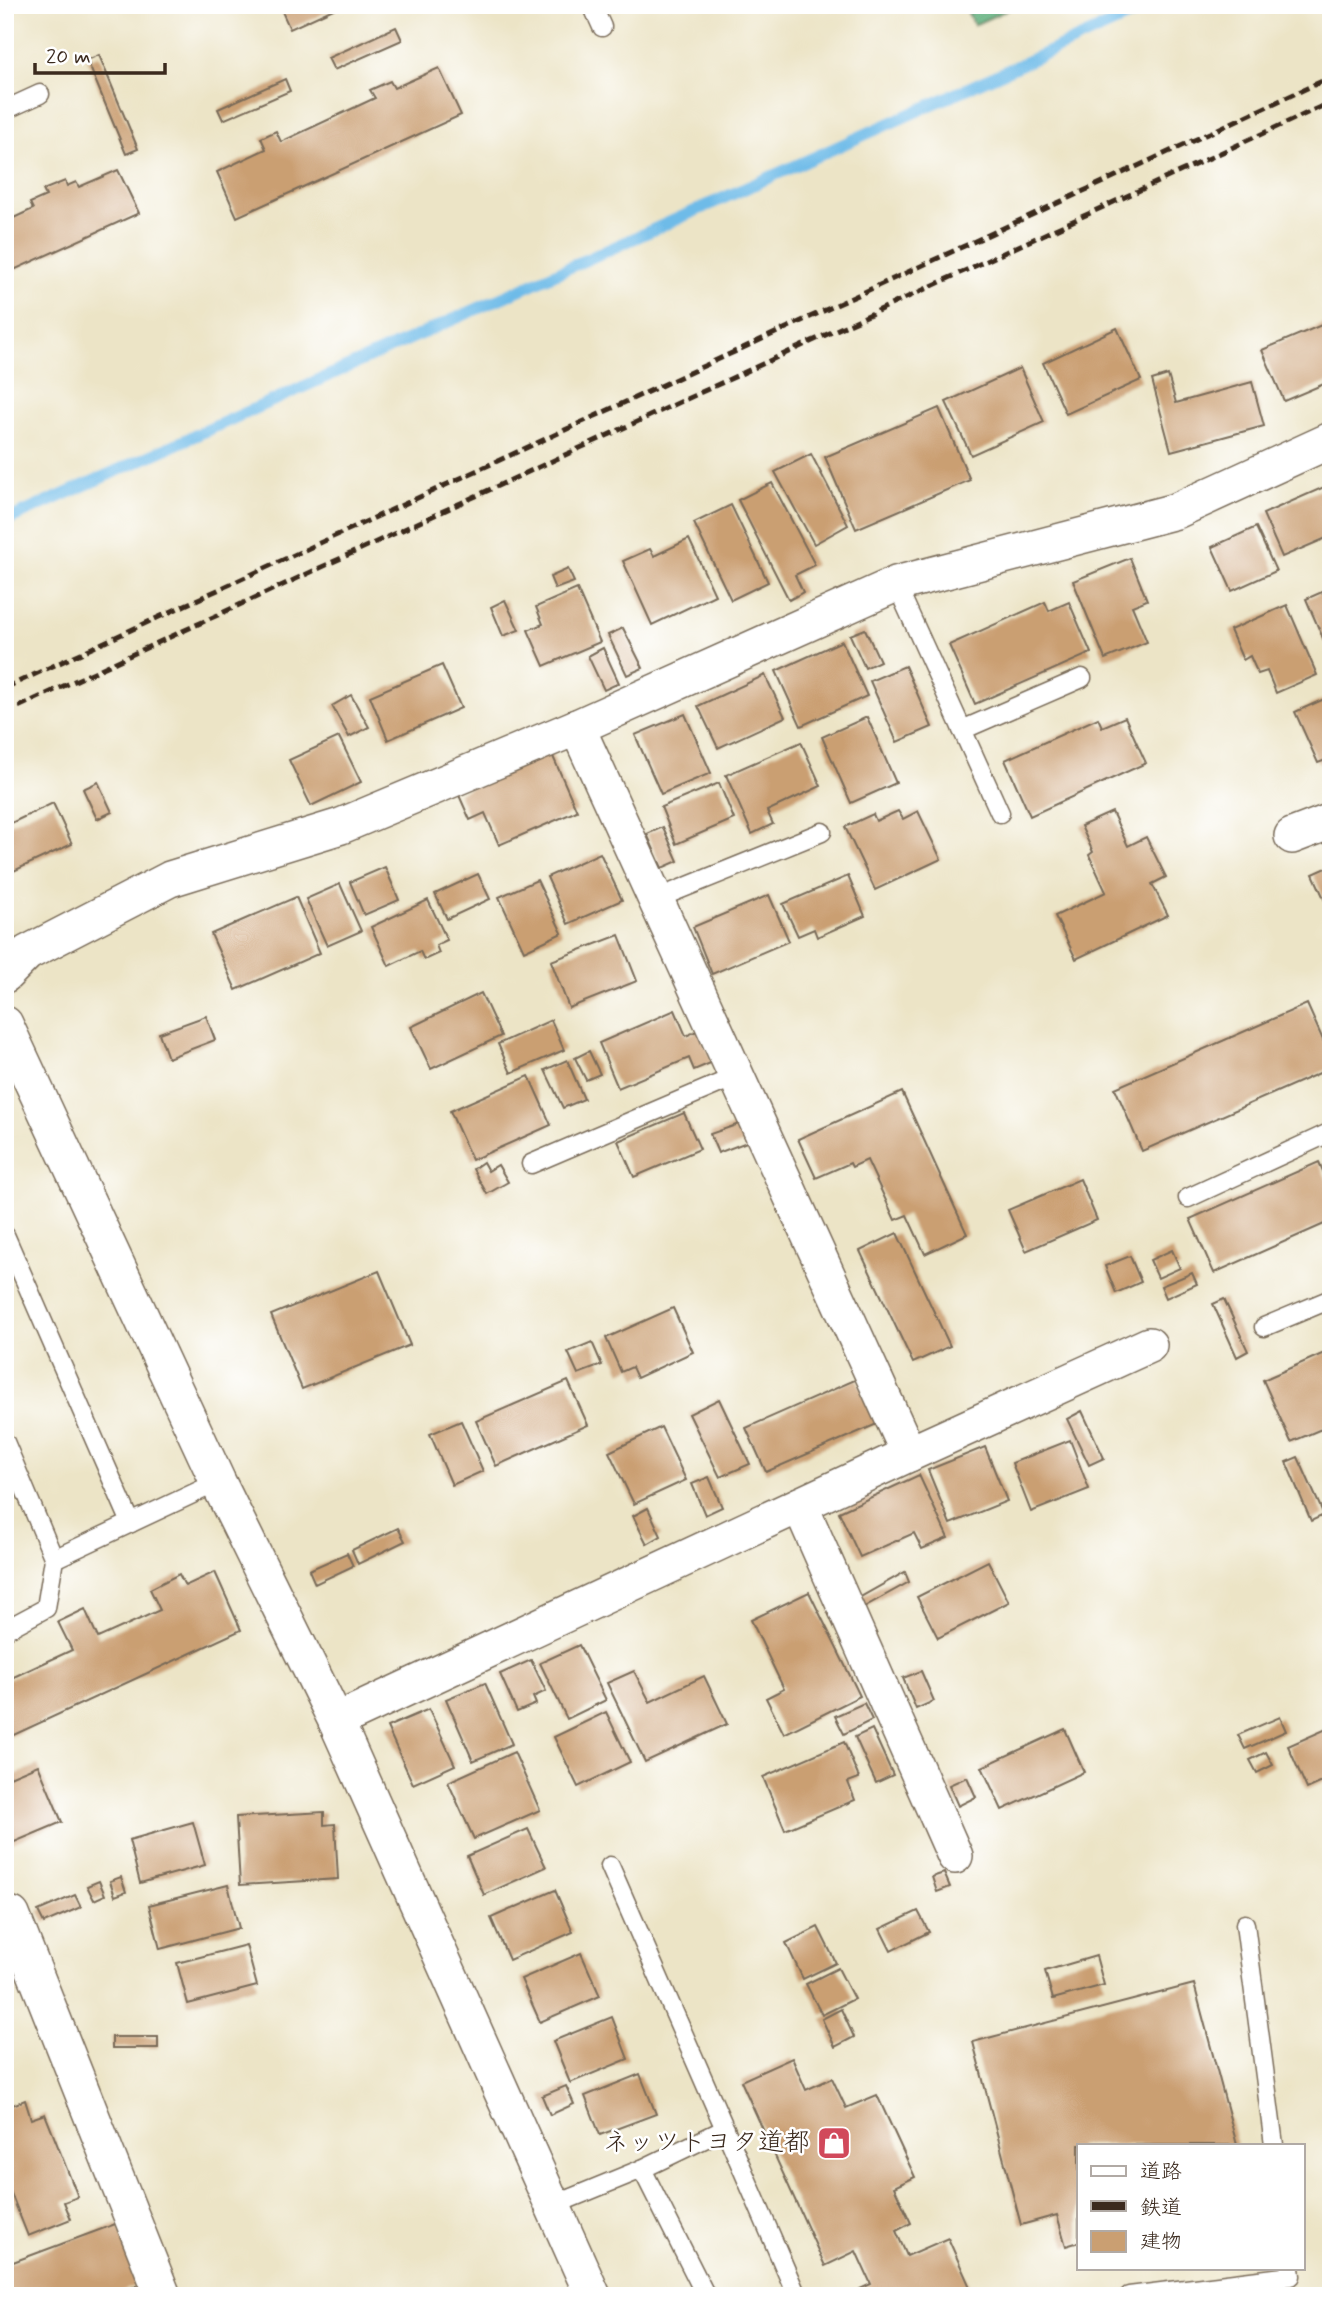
<svg xmlns="http://www.w3.org/2000/svg" width="1336" height="2301" font-family="Mynerve,'Klee One',sans-serif">
	<style>
		.forest { fill: #5dad79; stroke: #4c6c4c; stroke-width: 2 }
		.lines { fill: none; stroke-linecap: round; stroke-linejoin: round }
		.stream { stroke: #6ebbe8; stroke-width: 12 }
		.building { fill: #ca9f72 }
		.lane-casing { stroke: #796b59; stroke-width: 21 }
		.street-casing { stroke: #796b59; stroke-width: 38 }
		.lane { stroke: #fff; stroke-width: 18 }
		.street { stroke: #fff; stroke-width: 35 }
		.rail { stroke: #3b2a1e; stroke-width: 5; stroke-dasharray: 10 5; stroke-linecap: butt }
		.labels { text-anchor: middle; dominant-baseline: central; stroke-width: 5; stroke-linejoin: round; paint-order: stroke }
		.poi-label { font-size: 26px; fill: #3b2a1e; stroke: #fff; text-anchor: end }
	</style>
	<rect width="100%" height="100%" fill="#fff"/>
	<filter id="ink" filterUnits="userSpaceOnUse"><feTurbulence type="fractalNoise" baseFrequency=".0143" numOctaves="2"/><feDisplacementMap in="SourceGraphic" scale="14" xChannelSelector="R" yChannelSelector="G"/><feConvolveMatrix kernelMatrix="1 2 1 2 8 2 1 2 1" color-interpolation-filters="sRGB"/></filter>
	<filter id="wash" filterUnits="userSpaceOnUse"><feTurbulence type="fractalNoise" baseFrequency=".00686" numOctaves="4" result="noise"/><feDisplacementMap in="SourceGraphic" scale="28" xChannelSelector="R" yChannelSelector="G"/><feGaussianBlur stdDeviation="1.57" result="paint"/><feColorMatrix in="noise" values="0 0 0 0 0 0 0 0 0 0 0 0 0 0 0 0 0 1.4 0 .05"/><feComposite in="paint" operator="in"/></filter>
	<g filter="url(#wash)">
		<rect width="100%" height="100%" fill="#ece4c6"/>
		<polygon class="forest" points="964,5 1018,5 974,25"/>
		<g class="lines">
			<polyline class="stream" points="5,521 1153,5"/>
		</g>
		<g id="blocks">
			<g class="building">
				<polygon points="279,5 342,5 290,29"/>
				<polygon points="396,27 402,40 334,70 328,58"/>
				<polygon points="99,55 138,149 126,154 87,60"/>
				<polygon points="439,68 461,115 237,217 217,172 266,149 261,138 276,131 281,142 375,98 370,90 390,81 394,88"/>
				<polygon points="285,79 290,91 223,120 218,109"/>
				<polygon points="118,170 139,213 5,274 5,222 33,209 30,203 46,196 43,190 65,181 67,186 76,182 79,187"/>
				<polygon points="1331,321 1331,381 1284,401 1262,350"/>
				<polygon points="1117,328 1141,380 1066,414 1043,363"/>
				<polygon points="1020,368 1044,422 971,455 946,402"/>
				<polygon points="1168,375 1176,403 1252,382 1264,426 1171,451 1152,380"/>
				<polygon points="939,408 970,480 856,529 825,457"/>
				<polygon points="811,454 848,525 814,544 775,472"/>
				<polygon points="772,483 815,565 795,575 803,592 789,600 738,500"/>
				<polygon points="1324,487 1331,502 1331,536 1282,557 1263,514"/>
				<polygon points="731,505 768,582 731,600 694,523"/>
				<polygon points="1256,527 1276,571 1232,591 1212,547"/>
				<polygon points="689,539 715,595 652,625 623,561 650,549 654,556"/>
				<polygon points="1130,558 1147,600 1132,606 1147,642 1105,659 1073,581"/>
				<polygon points="568,569 574,582 555,589 550,577"/>
				<polygon points="1331,588 1331,641 1325,643 1306,599"/>
				<polygon points="577,589 600,642 544,666 528,630 543,624 536,607"/>
				<polygon points="505,600 519,630 503,636 491,607"/>
				<polygon points="1045,602 1049,611 1069,602 1091,653 975,704 949,645"/>
				<polygon points="1287,605 1317,675 1276,693 1267,671 1258,674 1250,656 1243,660 1230,630"/>
				<polygon points="623,628 643,668 627,675 608,635"/>
				<polygon points="865,629 880,661 865,668 850,635"/>
				<polygon points="842,641 867,696 801,726 776,671"/>
				<polygon points="603,648 619,683 604,690 588,656"/>
				<polygon points="442,665 461,708 388,740 370,696"/>
				<polygon points="905,666 932,727 897,742 870,681"/>
				<polygon points="765,675 785,717 718,748 698,706"/>
				<polygon points="351,695 369,727 349,737 332,706"/>
				<polygon points="1331,696 1331,758 1318,763 1295,712"/>
				<polygon points="685,714 711,773 661,794 635,735"/>
				<polygon points="867,717 896,783 851,803 822,737"/>
				<polygon points="1125,717 1146,763 1030,816 1005,760 1098,718 1102,727"/>
				<polygon points="339,737 361,782 311,806 289,760"/>
				<polygon points="801,742 821,786 767,811 773,824 752,834 726,775"/>
				<polygon points="551,752 577,811 499,845 485,813 470,820 458,793"/>
				<polygon points="98,782 112,812 97,819 83,789"/>
				<polygon points="719,783 734,819 676,844 661,807"/>
				<polygon points="53,803 72,844 5,875 5,826"/>
				<polygon points="898,811 903,819 918,811 941,859 875,890 845,827 873,814 876,821"/>
				<polygon points="1112,812 1128,846 1146,837 1166,877 1152,884 1168,915 1076,959 1055,916 1106,892 1089,855 1093,852 1081,826"/>
				<polygon points="663,827 678,861 662,868 647,834"/>
				<polygon points="600,853 622,900 568,924 547,877"/>
				<polygon points="1331,866 1331,914 1313,874"/>
				<polygon points="385,867 399,900 364,915 350,882"/>
				<polygon points="478,874 490,899 447,919 435,894"/>
				<polygon points="848,876 865,916 817,937 814,929 798,936 783,904"/>
				<polygon points="537,880 562,933 524,951 499,897"/>
				<polygon points="340,884 361,931 327,946 306,899"/>
				<polygon points="769,895 789,941 712,974 693,927"/>
				<polygon points="296,897 320,953 236,990 211,934"/>
				<polygon points="428,900 447,940 436,945 439,953 424,960 420,951 389,966 371,927"/>
				<polygon points="619,935 637,981 569,1008 551,961"/>
				<polygon points="481,993 501,1036 431,1069 411,1027"/>
				<polygon points="1307,1004 1331,1058 1331,1068 1142,1151 1115,1088"/>
				<polygon points="675,1010 686,1036 699,1030 713,1062 694,1070 689,1058 618,1088 599,1043"/>
				<polygon points="206,1016 215,1040 168,1058 159,1033"/>
				<polygon points="551,1020 564,1050 511,1073 498,1044"/>
				<polygon points="589,1051 600,1074 586,1080 575,1058"/>
				<polygon points="567,1060 584,1099 563,1108 545,1070"/>
				<polygon points="529,1076 551,1125 472,1160 450,1111"/>
				<polygon points="902,1092 967,1234 925,1254 907,1215 895,1220 867,1160 852,1167 850,1163 816,1178 798,1139"/>
				<polygon points="684,1113 700,1149 634,1177 618,1141"/>
				<polygon points="739,1124 747,1142 718,1153 710,1134"/>
				<polygon points="483,1162 488,1171 498,1165 508,1182 487,1194 473,1169"/>
				<polygon points="1319,1162 1331,1189 1331,1221 1214,1273 1190,1219"/>
				<polygon points="1080,1179 1097,1220 1026,1251 1008,1210"/>
				<polygon points="897,1233 950,1346 913,1363 860,1251"/>
				<polygon points="1172,1250 1180,1268 1158,1278 1150,1260"/>
				<polygon points="1130,1256 1141,1282 1116,1293 1105,1266"/>
				<polygon points="379,1271 410,1345 302,1389 271,1315"/>
				<polygon points="1192,1273 1197,1284 1166,1298 1161,1286"/>
				<polygon points="1224,1299 1248,1351 1237,1357 1213,1304"/>
				<polygon points="673,1308 693,1352 637,1378 632,1367 621,1372 606,1338"/>
				<polygon points="592,1342 602,1365 578,1374 568,1352"/>
				<polygon points="1331,1350 1331,1425 1291,1442 1263,1380"/>
				<polygon points="857,1379 877,1424 766,1472 746,1428"/>
				<polygon points="568,1381 588,1425 496,1466 476,1421"/>
				<polygon points="719,1399 750,1464 720,1477 689,1414"/>
				<polygon points="1082,1411 1104,1458 1089,1465 1067,1419"/>
				<polygon points="461,1421 483,1471 452,1485 430,1434"/>
				<polygon points="661,1427 686,1480 634,1504 609,1452"/>
				<polygon points="1070,1440 1089,1489 1031,1512 1012,1463"/>
				<polygon points="985,1447 1007,1501 950,1524 928,1470"/>
				<polygon points="1298,1457 1324,1515 1311,1521 1286,1462"/>
				<polygon points="919,1475 948,1538 922,1549 914,1533 860,1557 839,1512"/>
				<polygon points="709,1477 722,1507 705,1515 692,1484"/>
				<polygon points="648,1508 661,1536 647,1544 633,1516"/>
				<polygon points="398,1528 405,1541 358,1564 352,1550"/>
				<polygon points="347,1553 353,1566 315,1584 309,1570"/>
				<polygon points="988,1561 1009,1602 938,1638 917,1597"/>
				<polygon points="215,1572 241,1630 5,1739 5,1681 72,1650 58,1622 85,1609 98,1638 160,1610 150,1589 179,1574 185,1586"/>
				<polygon points="905,1572 909,1582 864,1607 859,1598"/>
				<polygon points="809,1592 860,1696 784,1734 766,1698 784,1689 751,1620"/>
				<polygon points="579,1645 606,1700 567,1719 540,1663"/>
				<polygon points="531,1660 546,1691 533,1697 536,1704 517,1712 500,1674"/>
				<polygon points="634,1671 650,1702 704,1676 727,1724 645,1762 607,1683"/>
				<polygon points="921,1671 934,1701 916,1709 903,1678"/>
				<polygon points="485,1683 512,1744 473,1761 446,1699"/>
				<polygon points="864,1703 872,1720 844,1734 835,1716"/>
				<polygon points="429,1709 455,1765 413,1784 387,1727"/>
				<polygon points="606,1712 630,1762 578,1787 554,1737"/>
				<polygon points="1280,1717 1286,1731 1245,1749 1238,1735"/>
				<polygon points="1331,1727 1331,1778 1307,1789 1288,1746"/>
				<polygon points="872,1729 893,1775 876,1783 855,1737"/>
				<polygon points="1065,1729 1084,1772 1002,1810 982,1767"/>
				<polygon points="844,1742 859,1778 848,1782 855,1800 785,1830 763,1777"/>
				<polygon points="514,1752 540,1810 474,1839 448,1782"/>
				<polygon points="1266,1752 1273,1765 1257,1773 1250,1760"/>
				<polygon points="38,1765 62,1822 5,1846 5,1779"/>
				<polygon points="967,1777 976,1797 958,1806 949,1785"/>
				<polygon points="324,1812 324,1825 335,1824 338,1879 240,1885 236,1817"/>
				<polygon points="193,1822 205,1865 140,1883 129,1840"/>
				<polygon points="528,1829 546,1867 484,1895 467,1856"/>
				<polygon points="944,1873 950,1887 937,1892 932,1877"/>
				<polygon points="121,1877 126,1892 115,1896 110,1881"/>
				<polygon points="99,1881 105,1895 94,1900 87,1886"/>
				<polygon points="228,1885 239,1928 160,1949 149,1905"/>
				<polygon points="555,1890 573,1932 509,1960 491,1918"/>
				<polygon points="75,1895 81,1907 44,1923 38,1911"/>
				<polygon points="918,1911 929,1932 891,1951 880,1929"/>
				<polygon points="818,1927 836,1963 803,1979 786,1943"/>
				<polygon points="246,1945 257,1986 188,2004 177,1963"/>
				<polygon points="581,1953 600,1996 540,2022 521,1979"/>
				<polygon points="1096,1956 1104,1985 1053,1999 1045,1971"/>
				<polygon points="838,1968 854,1999 822,2015 806,1984"/>
				<polygon points="1194,1984 1237,2145 1079,2145 1079,2242 1066,2246 1057,2215 1021,2225 973,2042"/>
				<polygon points="841,2009 854,2037 835,2047 822,2019"/>
				<polygon points="612,2017 628,2059 570,2083 553,2041"/>
				<rect x="112" y="2037" width="46" height="11"/>
				<polygon points="792,2058 806,2090 832,2078 846,2108 877,2095 915,2177 894,2187 911,2223 896,2231 907,2256 948,2238 974,2296 863,2296 860,2289 871,2284 856,2251 825,2266 741,2081"/>
				<polygon points="640,2074 656,2114 600,2135 585,2096"/>
				<polygon points="566,2086 574,2104 550,2115 542,2096"/>
				<polygon points="25,2100 31,2119 45,2114 78,2197 64,2202 71,2219 28,2236 5,2178 5,2108"/>
				<polygon points="118,2223 141,2284 110,2296 9,2296 5,2285 5,2265"/>
			</g>
		</g>
	</g>
	<g filter="url(#ink)">
		<use href="#blocks" fill-opacity="0" stroke="#796b59" stroke-width="2"/>
		<g class="lines">
			<g class="lane-casing">
				<g id="lane">
					<polyline points="592,5 602,27"/>
					<polyline points="5,110 40,94"/>
					<polyline points="896,584 1000,813"/>
					<polyline points="962,730 1082,678"/>
					<polyline points="656,899 822,832"/>
					<polyline points="531,1164 737,1076"/>
					<polyline points="1188,1198 1331,1132"/>
					<polyline points="5,1235 131,1523"/>
					<polyline points="1264,1327 1331,1299"/>
					<polyline points="5,1442 54,1559 218,1482"/>
					<polyline points="5,1630 46,1608 54,1559"/>
					<polyline points="610,1866 725,2129"/>
					<polyline points="1245,1924 1274,2145"/>
					<polyline points="642,2169 706,2296"/>
					<polyline points="554,2205 642,2169 725,2129 797,2296"/>
					<polyline points="1129,2296 1291,2276 1290,2268"/>
				</g>
			</g>
			<g class="street-casing">
				<g id="street">
					<polyline points="577,727 909,1454"/>
					<polyline points="1292,836 1331,821"/>
					<polyline points="5,975 27,953 170,879 341,826 577,727 896,584 1176,511 1331,440"/>
					<polyline points="5,1024 218,1482 336,1721 593,2296"/>
					<polyline points="800,1505 955,1856"/>
					<polyline points="336,1721 909,1454 1149,1345"/>
					<polyline points="5,1918 12,1915 163,2296"/>
				</g>
			</g>
			<use href="#lane" class="lane"/>
			<use href="#street" class="street"/>
			<g class="rail">
				<polyline points="5,688 1331,77"/>
				<polyline points="5,713 1331,102"/>
			</g>
		</g>
	</g>
	<defs>
		<g id="shop-square" transform="scale(1.75)"><rect x="-9" y="-9" width="18" height="18" rx="4" fill="#d1495b" stroke="#fff"/><path d="M-5-2.5h2.3a2.7 3.5 0 0 1 5.4 0H5L5.5 6h-11ZM-1.5-2.5h3a1.5 2.3 0 0 0-3 0Z" fill="#fff"/></g>
	</defs>
	<g fill-rule="evenodd">
		<use href="#shop-square" x="834" y="2143"/>
	</g>
	<g class="labels">
		<g class="poi-label">
			<text x="810" y="2143">ネッツトヨタ道都</text>
		</g>
	</g>
	<rect width="1336" height="2301" fill="none" stroke="#fff" stroke-width="28"/>
	<rect x="1077" y="2144" width="228" height="126" fill="#ffffff" stroke="#b1aaa5" stroke-width="2"/>
	<rect x="1091" y="2166" width="35" height="10" fill="#ffffff" stroke="#b1aaa5" stroke-width="2"/>
	<text x="1140" y="2178" font-size="21" fill="#3b2a1e">道路</text>
	<rect x="1091" y="2201" width="35" height="10" fill="#3b2a1e" stroke="#b1aaa5" stroke-width="2"/>
	<text x="1140" y="2214" font-size="21" fill="#3b2a1e">鉄道</text>
	<rect x="1091" y="2231" width="35" height="21" fill="#ca9f72" stroke="#b1aaa5" stroke-width="2"/>
	<text x="1140" y="2248" font-size="21" fill="#3b2a1e">建物</text>
	<path d="M35 63v10h130v-10" fill="none" stroke="#3b2a1e" stroke-width="3.5"/>
	<text x="46" y="63" font-size="21" fill="#3b2a1e" stroke="#ffffff" stroke-width="5" paint-order="stroke">20 m</text>
</svg>
